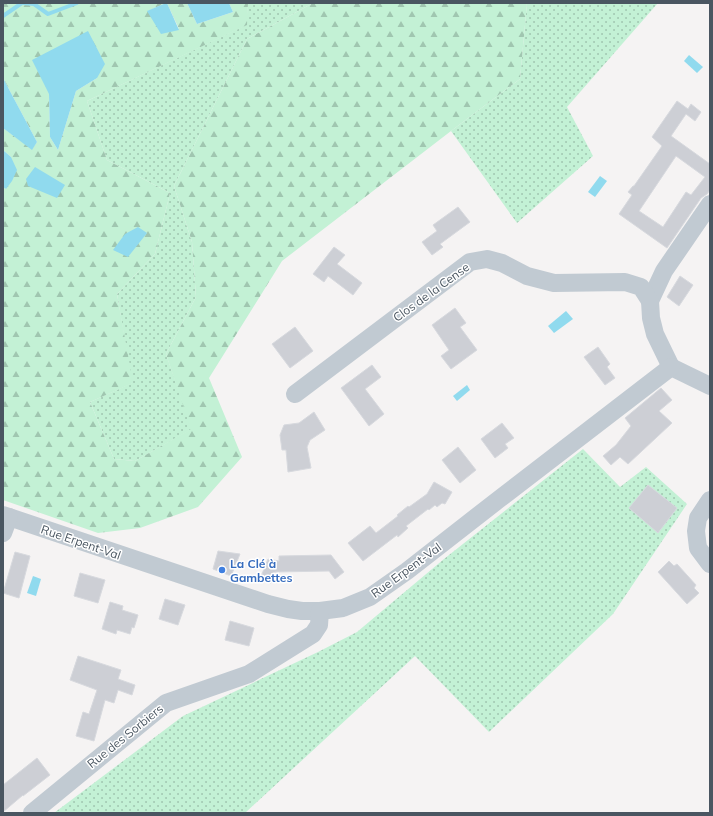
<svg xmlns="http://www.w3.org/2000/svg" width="713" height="816" font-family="Mulish,sans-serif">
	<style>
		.grass { fill: url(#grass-dots) }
		.forest { fill: url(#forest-firs); fill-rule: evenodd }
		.water { fill: #90daee }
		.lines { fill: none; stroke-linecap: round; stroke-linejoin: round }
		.stream { stroke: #90daee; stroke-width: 4 }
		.building { fill: #cdcfd5; stroke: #d7d9de; fill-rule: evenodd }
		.minor { stroke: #c1cad2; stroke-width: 18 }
		.shop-dot { fill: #3f7fe0; stroke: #fff; stroke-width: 1.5 }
		.labels { text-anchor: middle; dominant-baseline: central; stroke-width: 3; stroke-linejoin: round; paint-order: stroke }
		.street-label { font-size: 12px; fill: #4a5661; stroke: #fff }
		.shop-label { font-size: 12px; font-weight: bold; fill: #366cbe; stroke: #fff; text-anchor: start }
	</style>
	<defs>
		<pattern id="grass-dots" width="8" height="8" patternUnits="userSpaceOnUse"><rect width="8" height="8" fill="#c3f1d5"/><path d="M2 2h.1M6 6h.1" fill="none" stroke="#a0c6b0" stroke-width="1.8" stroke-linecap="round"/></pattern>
		<pattern id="forest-firs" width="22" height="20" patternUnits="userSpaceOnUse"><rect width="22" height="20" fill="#c3f1d5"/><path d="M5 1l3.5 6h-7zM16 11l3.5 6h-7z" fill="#a0c6b0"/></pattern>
	</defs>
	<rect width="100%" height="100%" fill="#f5f3f3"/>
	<g class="grass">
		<polygon points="248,3 313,3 247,39 174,186 192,242 196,297 166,354 192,429 135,461 114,459 90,402 132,383 117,294 155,254 170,193 107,160 87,101 246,25"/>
		<polygon points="527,3 658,3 567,107 593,156 517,223 451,131 520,79"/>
		<polygon points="583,449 620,487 646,467 687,504 613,614 489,732 415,656 245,813 54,813 183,716 318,652 357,632 444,559"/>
	</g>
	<path class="forest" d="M3,3H166L148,11L179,29L167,3H187L197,24L233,12L229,3H248L247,25L87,101L107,160L170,193L155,254L117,294L133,383L90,402L114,459L135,461L191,429L166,354L196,297L192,242L174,186L247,39L313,3H527L520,79L451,131L282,261L209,378L242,457L198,507L140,528L98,533L3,500V187L6,189L11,157L3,150V128L32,149L37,142L3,78ZM97,78L76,91L58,150L50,137L49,94Z"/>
	<g class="water">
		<polygon points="166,3 167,3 179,30 161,34 147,11"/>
		<polygon points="187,3 229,3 233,12 197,24"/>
		<polygon points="88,31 105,64 97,78 76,91 58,150 50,137 49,94 32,60"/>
		<polygon points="689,55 703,67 697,73 684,61"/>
		<polygon points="3,78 37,142 32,150 3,128"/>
		<polygon points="3,150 11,157 17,170 12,181 6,189 3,187"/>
		<polygon points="35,167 65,185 57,198 28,186 26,179"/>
		<polygon points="600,176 607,181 595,197 588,192"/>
		<polygon points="138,227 147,233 128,257 113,250 125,234"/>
		<polygon points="566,311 573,319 554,333 548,326"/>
		<polygon points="467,385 470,390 457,401 453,396"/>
		<polygon points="33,576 41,579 36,596 27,593"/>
	</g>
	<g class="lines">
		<g class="stream">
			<polyline points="23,3 34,4 48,14 77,3"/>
			<polyline points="3,16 22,3"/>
		</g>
	</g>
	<g class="building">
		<path d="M677,101L688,109L691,104L701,112L695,121L686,114L671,136L710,164V190L707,194L701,198L667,248L619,214L632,195L628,192L633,186H634L662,146L652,137ZM676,156L705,177L691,195L686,192L663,227L639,211Z"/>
		<polygon points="458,207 470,222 440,244 443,247 432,255 422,242 437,231 433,225"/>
		<polygon points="334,247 345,255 337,264 362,283 353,295 328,276 324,282 313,274"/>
		<polygon points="680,276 693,285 679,306 667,297"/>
		<polygon points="455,308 466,323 460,327 477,350 451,369 441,356 449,350 432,325"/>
		<polygon points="295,327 313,351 290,368 272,344"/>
		<polygon points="598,347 610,364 607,367 615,378 605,385 584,357"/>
		<polygon points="372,365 381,377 365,389 384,414 369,426 341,388"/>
		<polygon points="661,388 672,400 659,411 672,423 628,464 620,457 611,465 603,456 616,445 631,426 625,418"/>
		<polygon points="314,412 325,430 310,440 307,447 311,468 288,472 286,450 282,450 280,435 284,425 299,423"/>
		<polygon points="502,423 514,438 505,444 508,448 495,458 481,439"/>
		<polygon points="458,447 476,470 460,483 442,460"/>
		<polygon points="434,482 452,492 445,504 442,503 437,507 435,505 429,510 428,509 406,526 408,528 398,537 397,535 363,561 348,543 370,526 376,533 398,516 397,515 408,506 409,507 427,494"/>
		<polygon points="648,485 677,508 658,533 629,508"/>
		<polygon points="218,551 240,554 231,576 213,569"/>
		<polygon points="15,552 30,556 19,598 3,593"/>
		<polygon points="331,555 344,572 335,579 329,571 275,572 271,583 260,579 268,559 279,561 279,556"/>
		<polygon points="669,561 674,566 677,564 696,585 694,588 699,593 687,604 658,572"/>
		<polygon points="80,573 105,580 98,603 74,596"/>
		<polygon points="165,599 185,605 178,625 159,619"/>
		<polygon points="110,602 123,606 122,610 138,615 134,628 132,627 130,634 117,630 116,634 102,629"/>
		<polygon points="230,621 254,628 249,646 225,640"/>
		<polygon points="78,656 121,670 118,679 135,685 132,695 118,690 114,703 105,700 94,741 76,736 83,712 89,714 97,690 70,680"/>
		<polygon points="37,758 50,775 23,796 23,795 3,812 3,785"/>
	</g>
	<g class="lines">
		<g class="minor">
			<polyline points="671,367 655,334 651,318 650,301 664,271 710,204"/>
			<polyline points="671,367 710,386"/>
			<polyline points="295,394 470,262 487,259 502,263 527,276 554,283 625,282 641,287 650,301"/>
			<polyline points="710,500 698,518 696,531 698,548 710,564"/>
			<polyline points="3,515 268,604 288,609 302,611 320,611 343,608 370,597 407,571 498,500 671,367"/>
			<polyline points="3,533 9,517"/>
			<polyline points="32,813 166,703 249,674 313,634 319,625 320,611"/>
		</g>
	</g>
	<circle class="shop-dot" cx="222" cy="570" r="4"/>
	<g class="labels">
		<g class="street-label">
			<text transform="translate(431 292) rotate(-36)">Clos de la Cense</text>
			<text transform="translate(81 542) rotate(19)">Rue Erpent-Val</text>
			<text transform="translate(406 570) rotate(-36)">Rue Erpent-Val</text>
			<text transform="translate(125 736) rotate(-39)">Rue des Sorbiers</text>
		</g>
		<g class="shop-label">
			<text x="230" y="563">La Clé à<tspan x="230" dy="14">Gambettes</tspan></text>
		</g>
	</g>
	<rect width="713" height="816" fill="none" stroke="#4a5661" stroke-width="8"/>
</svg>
